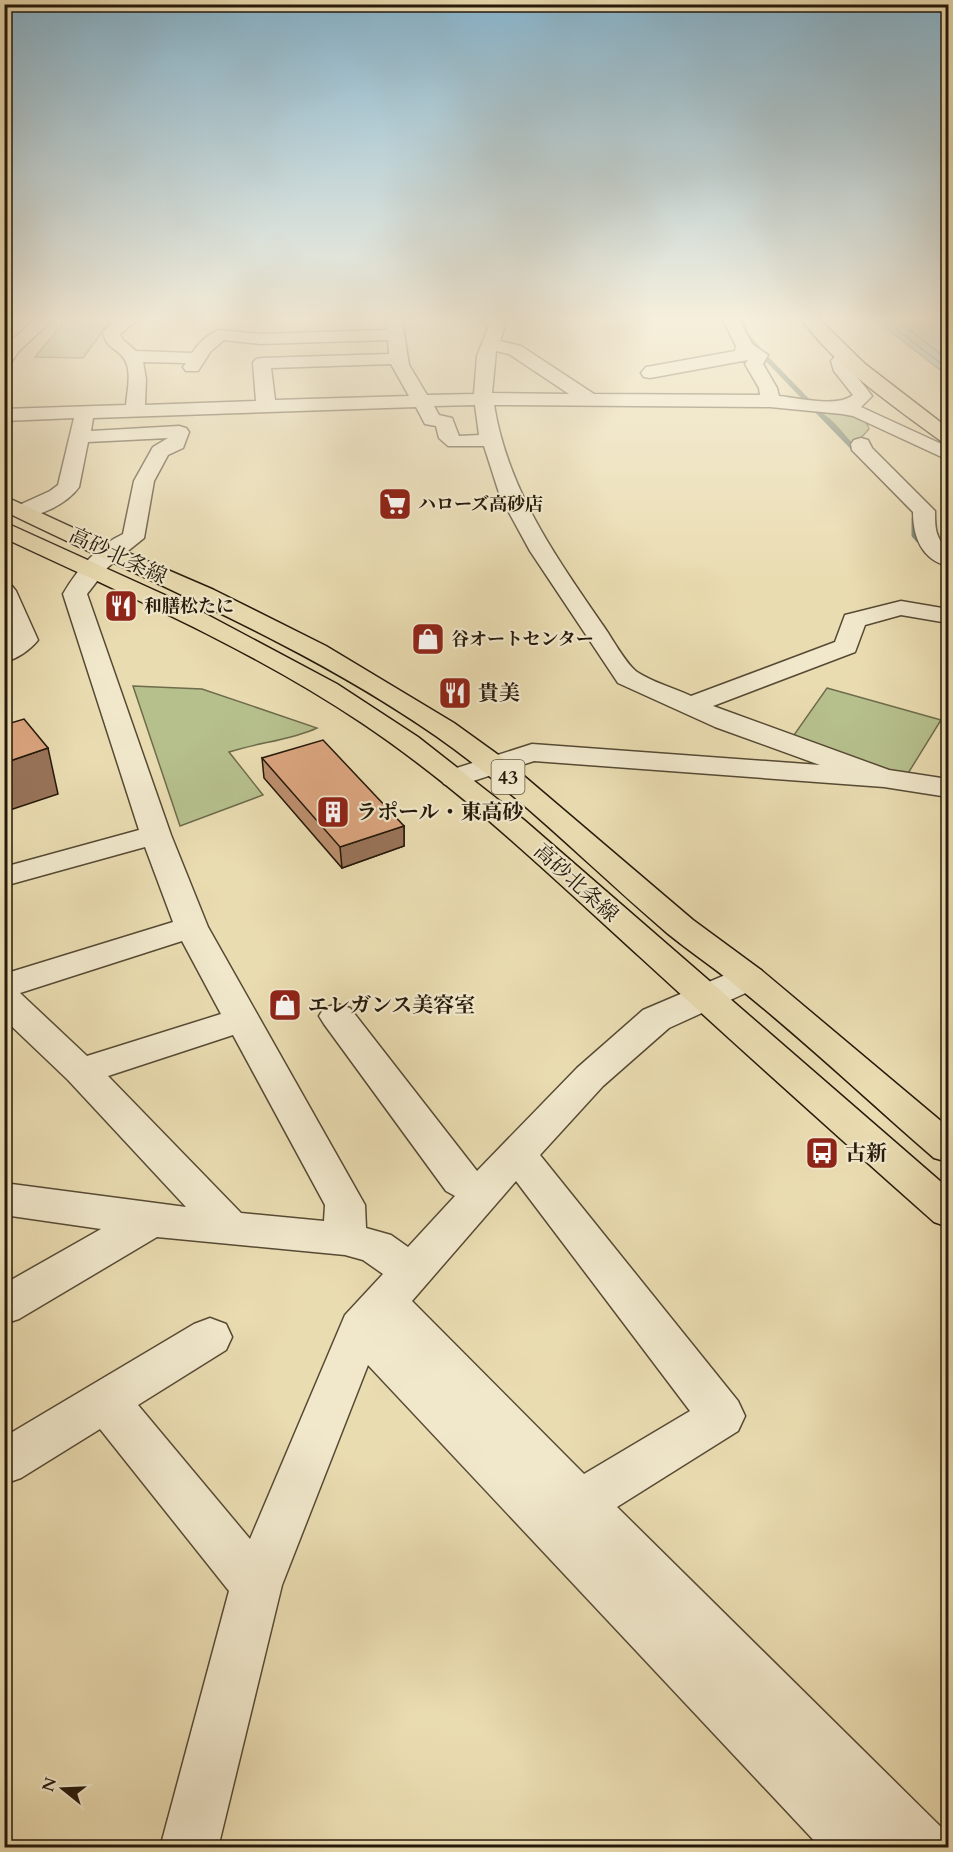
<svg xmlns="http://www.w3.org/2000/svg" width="953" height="1852" font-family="Cardo,'Noto Serif JP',serif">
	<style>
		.green { fill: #b6c08d; stroke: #6e6c4c; stroke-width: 1.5 }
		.water { fill: #98bbaf; stroke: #6a7a6d; stroke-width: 1.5 }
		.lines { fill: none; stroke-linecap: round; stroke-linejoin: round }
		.shore { stroke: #5e6a5c; stroke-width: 1.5 }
		.stream-far1 { stroke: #6a7a6d; stroke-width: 5 }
		.stream { stroke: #6a7a6d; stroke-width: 7 }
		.minor-casing { stroke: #564a34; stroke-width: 3 }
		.major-casing { stroke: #25190a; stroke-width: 3 }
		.minor { fill: #f1e8cc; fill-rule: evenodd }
		.major { fill: #eadcb1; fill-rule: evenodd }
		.wall { fill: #bc8e6d; stroke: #25190a; stroke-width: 1.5 }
		.shaded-wall { fill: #997459; stroke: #25190a; stroke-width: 1.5 }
		.building { fill: #dba57f; stroke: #25190a; stroke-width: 1.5 }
		.labels { text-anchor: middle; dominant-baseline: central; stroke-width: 4.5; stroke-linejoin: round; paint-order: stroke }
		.far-poi-label { font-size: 18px; font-weight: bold; fill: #25190a; stroke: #f1e8cc; text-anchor: start }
		.shield { fill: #f1e8cc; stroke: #625744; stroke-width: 1.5 }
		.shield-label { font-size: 20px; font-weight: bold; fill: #25190a }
		.street-label { font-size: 21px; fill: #25190a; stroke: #f1e8cc }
		.poi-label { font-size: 21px; font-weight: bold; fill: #25190a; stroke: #f1e8cc; text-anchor: start }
	</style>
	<rect width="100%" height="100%" fill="#eadcb1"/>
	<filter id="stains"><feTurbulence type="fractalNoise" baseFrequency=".00333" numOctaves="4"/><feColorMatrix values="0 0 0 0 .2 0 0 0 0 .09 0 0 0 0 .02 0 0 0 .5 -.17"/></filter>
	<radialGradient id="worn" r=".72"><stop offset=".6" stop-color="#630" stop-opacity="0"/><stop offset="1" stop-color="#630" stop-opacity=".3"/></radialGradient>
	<g class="green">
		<polygon points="66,320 111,320 83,358 35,357"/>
		<path d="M802,406C818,409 866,410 869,429L858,441L850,442C834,424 826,409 800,410Z"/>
		<path d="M133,686L202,689L317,728C289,741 259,742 229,752L263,795L180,826Z"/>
		<polygon points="827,688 941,720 907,775 885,773 789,742"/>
	</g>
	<polygon class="water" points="876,320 948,320 948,376"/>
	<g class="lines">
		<g class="shore">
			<polyline points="885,320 948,369"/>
			<polyline points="897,320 948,360"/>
		</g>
		<polyline class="stream-far1" points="741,320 747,336 767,359 859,454"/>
		<polyline class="stream" points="915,519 915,535 925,546"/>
		<g class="minor-casing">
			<g id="minor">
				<polygon points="34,320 52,320 19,351 10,364 4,365 4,347"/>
				<path d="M117,320H137L120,334L122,339L136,351L192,353C199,343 209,333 220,330L261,334L387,330L386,320H402L409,365L427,395L474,394L477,356L491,320H507L500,341L521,346L594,394L760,395L759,388L745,364L748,360L650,378L644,377L641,373L646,367L652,366L735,351L736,346L723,320H739L752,344L768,355L763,364L777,388L779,396C799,398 837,408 853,395L834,371L831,361L839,352H851L854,356L849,362L852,370L872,396L861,407L948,447V460L853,416L842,414L770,407L494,405C508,490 554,554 602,624C611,636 625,663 637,672C652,682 674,688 691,696L835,642L845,615L901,601L948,609V623L901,615L865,625L855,652L713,706L889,770L948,779V797L884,787L534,761L464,784L454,787L444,784L440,778L444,772L532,744L820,765L715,727L618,683L530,551L500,496L484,446H448L439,438L436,426L425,424L416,407L93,418L91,431L179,426L186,428L189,432L183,448L168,455L154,481L144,538L108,567L87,594L171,835L208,927L365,1205L366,1228L391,1235L408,1247L455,1196L446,1191L324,1024L319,1016L324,1008L337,1004L350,1008L477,1171L577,1068L643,1010L737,970L749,967L761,970L766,978L761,986L669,1028L603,1086L540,1155L738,1401L745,1416L738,1431L617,1507L941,1827L948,1848H821L368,1365L282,1585L218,1848H160L229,1591L100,1429L21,1478L4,1484V1437L194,1324L210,1318L226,1324L232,1337L226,1350L138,1405L250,1539L345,1315L383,1274L363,1260L345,1255L157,1237L19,1319L4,1324V1284L101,1229L4,1215V1183L186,1207L68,1080L4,1019V974L173,922L145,847L4,886V867L139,830L63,594C77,570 97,546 123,534L134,481L153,447L168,438L88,442L79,487C68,503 36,520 17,516L14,511L17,506L50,491L58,485L74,418L4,421V409L126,405C127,391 133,370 123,357C114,346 107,349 103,332ZM224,340L261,344L388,340L389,354L262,358L256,359L253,363L256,401L145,405L146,379L143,362L186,363L183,367L186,371H198L211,351ZM496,351L509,354L569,394L492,393ZM391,364L409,396L275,400L271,368ZM475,405L479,435L459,436L452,418L439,415L434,406ZM182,941L221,1014L87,1056L20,993ZM233,1035L325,1205L324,1221L241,1213L108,1076ZM516,1181L690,1411L584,1474L412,1301Z"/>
				<path d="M861,438L868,440L872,448L935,511C935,527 935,538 948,549V566C922,560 913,537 913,512L852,450L851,444L854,440Z"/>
				<path d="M4,584L12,586L16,591L38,640C30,650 17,659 4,662V642L11,638L4,621Z"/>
			</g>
		</g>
		<g class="major-casing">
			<g id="major">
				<path d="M802,320H820L865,364L948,428V443L941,441C896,408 835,366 802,320Z"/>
				<path d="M4,496L119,549L214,590L326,646L454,723L504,759L693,920L761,970L948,1127V1162L934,1158C868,1101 804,1040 735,985C713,967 689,951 667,933C590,867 519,794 436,736C300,642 151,583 4,511Z"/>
				<path d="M4,522L200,611L337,684L418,737L524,820L948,1188V1227L934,1222C835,1134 736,1045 639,956C550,875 462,790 362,723C250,648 126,595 4,538Z"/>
			</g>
		</g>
		<use href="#minor" class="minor"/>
		<use href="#major" class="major"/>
	</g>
	<polygon class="wall" points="262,758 404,826 404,846 342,868 264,778"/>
	<g class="shaded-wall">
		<polygon points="48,748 58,794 4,812 4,763"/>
		<polygon points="404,826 404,846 342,868 340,847"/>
	</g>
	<g class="building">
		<polygon points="24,719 48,748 4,763 4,725"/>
		<polygon points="323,740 404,826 340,847 262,758"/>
	</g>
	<linearGradient id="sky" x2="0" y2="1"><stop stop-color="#88b7d1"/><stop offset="0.55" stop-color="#f6efdc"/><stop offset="1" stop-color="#f6efdc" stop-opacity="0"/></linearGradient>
	<rect width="953" height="580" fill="url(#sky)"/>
	<defs>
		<g id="supermarket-square" transform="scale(1.725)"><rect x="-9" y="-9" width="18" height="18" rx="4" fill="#8f2418" stroke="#f1e8cc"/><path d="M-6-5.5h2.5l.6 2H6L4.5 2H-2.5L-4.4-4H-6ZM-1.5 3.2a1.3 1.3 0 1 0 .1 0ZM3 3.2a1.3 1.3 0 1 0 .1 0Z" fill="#fff"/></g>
		<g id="restaurant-square" transform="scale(1.725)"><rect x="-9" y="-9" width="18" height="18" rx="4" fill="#8f2418" stroke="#f1e8cc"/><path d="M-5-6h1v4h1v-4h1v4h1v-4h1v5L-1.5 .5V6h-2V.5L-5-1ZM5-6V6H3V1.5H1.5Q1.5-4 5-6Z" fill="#fff"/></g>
		<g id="shop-square" transform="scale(1.725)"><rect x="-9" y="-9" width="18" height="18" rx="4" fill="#8f2418" stroke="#f1e8cc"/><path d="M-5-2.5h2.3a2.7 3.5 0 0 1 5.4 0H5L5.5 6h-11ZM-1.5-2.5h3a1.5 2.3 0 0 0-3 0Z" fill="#fff"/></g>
		<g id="building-square" transform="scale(1.725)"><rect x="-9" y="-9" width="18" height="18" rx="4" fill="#8f2418" stroke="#f1e8cc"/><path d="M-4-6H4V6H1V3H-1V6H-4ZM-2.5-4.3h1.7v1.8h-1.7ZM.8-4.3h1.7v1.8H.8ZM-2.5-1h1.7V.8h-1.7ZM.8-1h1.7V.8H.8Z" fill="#fff"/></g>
		<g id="bus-square" transform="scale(1.725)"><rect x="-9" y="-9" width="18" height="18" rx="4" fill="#8f2418" stroke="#f1e8cc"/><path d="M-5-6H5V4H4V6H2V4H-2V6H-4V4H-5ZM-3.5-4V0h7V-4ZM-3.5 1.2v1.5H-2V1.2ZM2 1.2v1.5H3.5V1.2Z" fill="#fff"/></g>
	</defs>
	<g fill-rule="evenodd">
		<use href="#supermarket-square" x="395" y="504"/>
		<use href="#restaurant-square" x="121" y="606"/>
		<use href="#shop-square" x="428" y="639"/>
		<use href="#restaurant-square" x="455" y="693"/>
		<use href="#building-square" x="333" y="812"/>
		<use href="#shop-square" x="285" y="1005"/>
		<use href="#bus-square" x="822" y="1153"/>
	</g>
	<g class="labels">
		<g class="far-poi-label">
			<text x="418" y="504">ハローズ高砂店</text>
			<text x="144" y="606">和膳松たに</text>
			<text x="451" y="639">谷オートセンター</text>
		</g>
		<rect class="shield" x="491.5" y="760" width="33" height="34" rx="4.5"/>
		<g class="shield-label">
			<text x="508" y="777">43</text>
		</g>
		<g class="street-label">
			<text transform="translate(118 556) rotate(25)">高砂北条線</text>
			<text transform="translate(576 883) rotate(42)">高砂北条線</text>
		</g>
		<g class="poi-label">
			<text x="478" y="693">貴美</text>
			<text x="356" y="812">ラポール・東高砂</text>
			<text x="308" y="1005">エレガンス美容室</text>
			<text x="845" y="1153">古新</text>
		</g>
	</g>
	<rect width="953" height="1852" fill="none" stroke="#eadcb1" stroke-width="24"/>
	<rect x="6" y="6" width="941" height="1840" fill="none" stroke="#25190a" stroke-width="3"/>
	<rect x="12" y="12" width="929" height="1828" fill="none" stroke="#25190a" stroke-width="1.5"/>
	<g transform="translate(63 1789) rotate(288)" stroke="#f1e8cc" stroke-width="4.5" paint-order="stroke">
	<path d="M0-4.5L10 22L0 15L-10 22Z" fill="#25190a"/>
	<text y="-9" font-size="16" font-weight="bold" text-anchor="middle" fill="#25190a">N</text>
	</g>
	<rect width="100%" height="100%" filter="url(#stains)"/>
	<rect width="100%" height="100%" fill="url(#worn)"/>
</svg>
